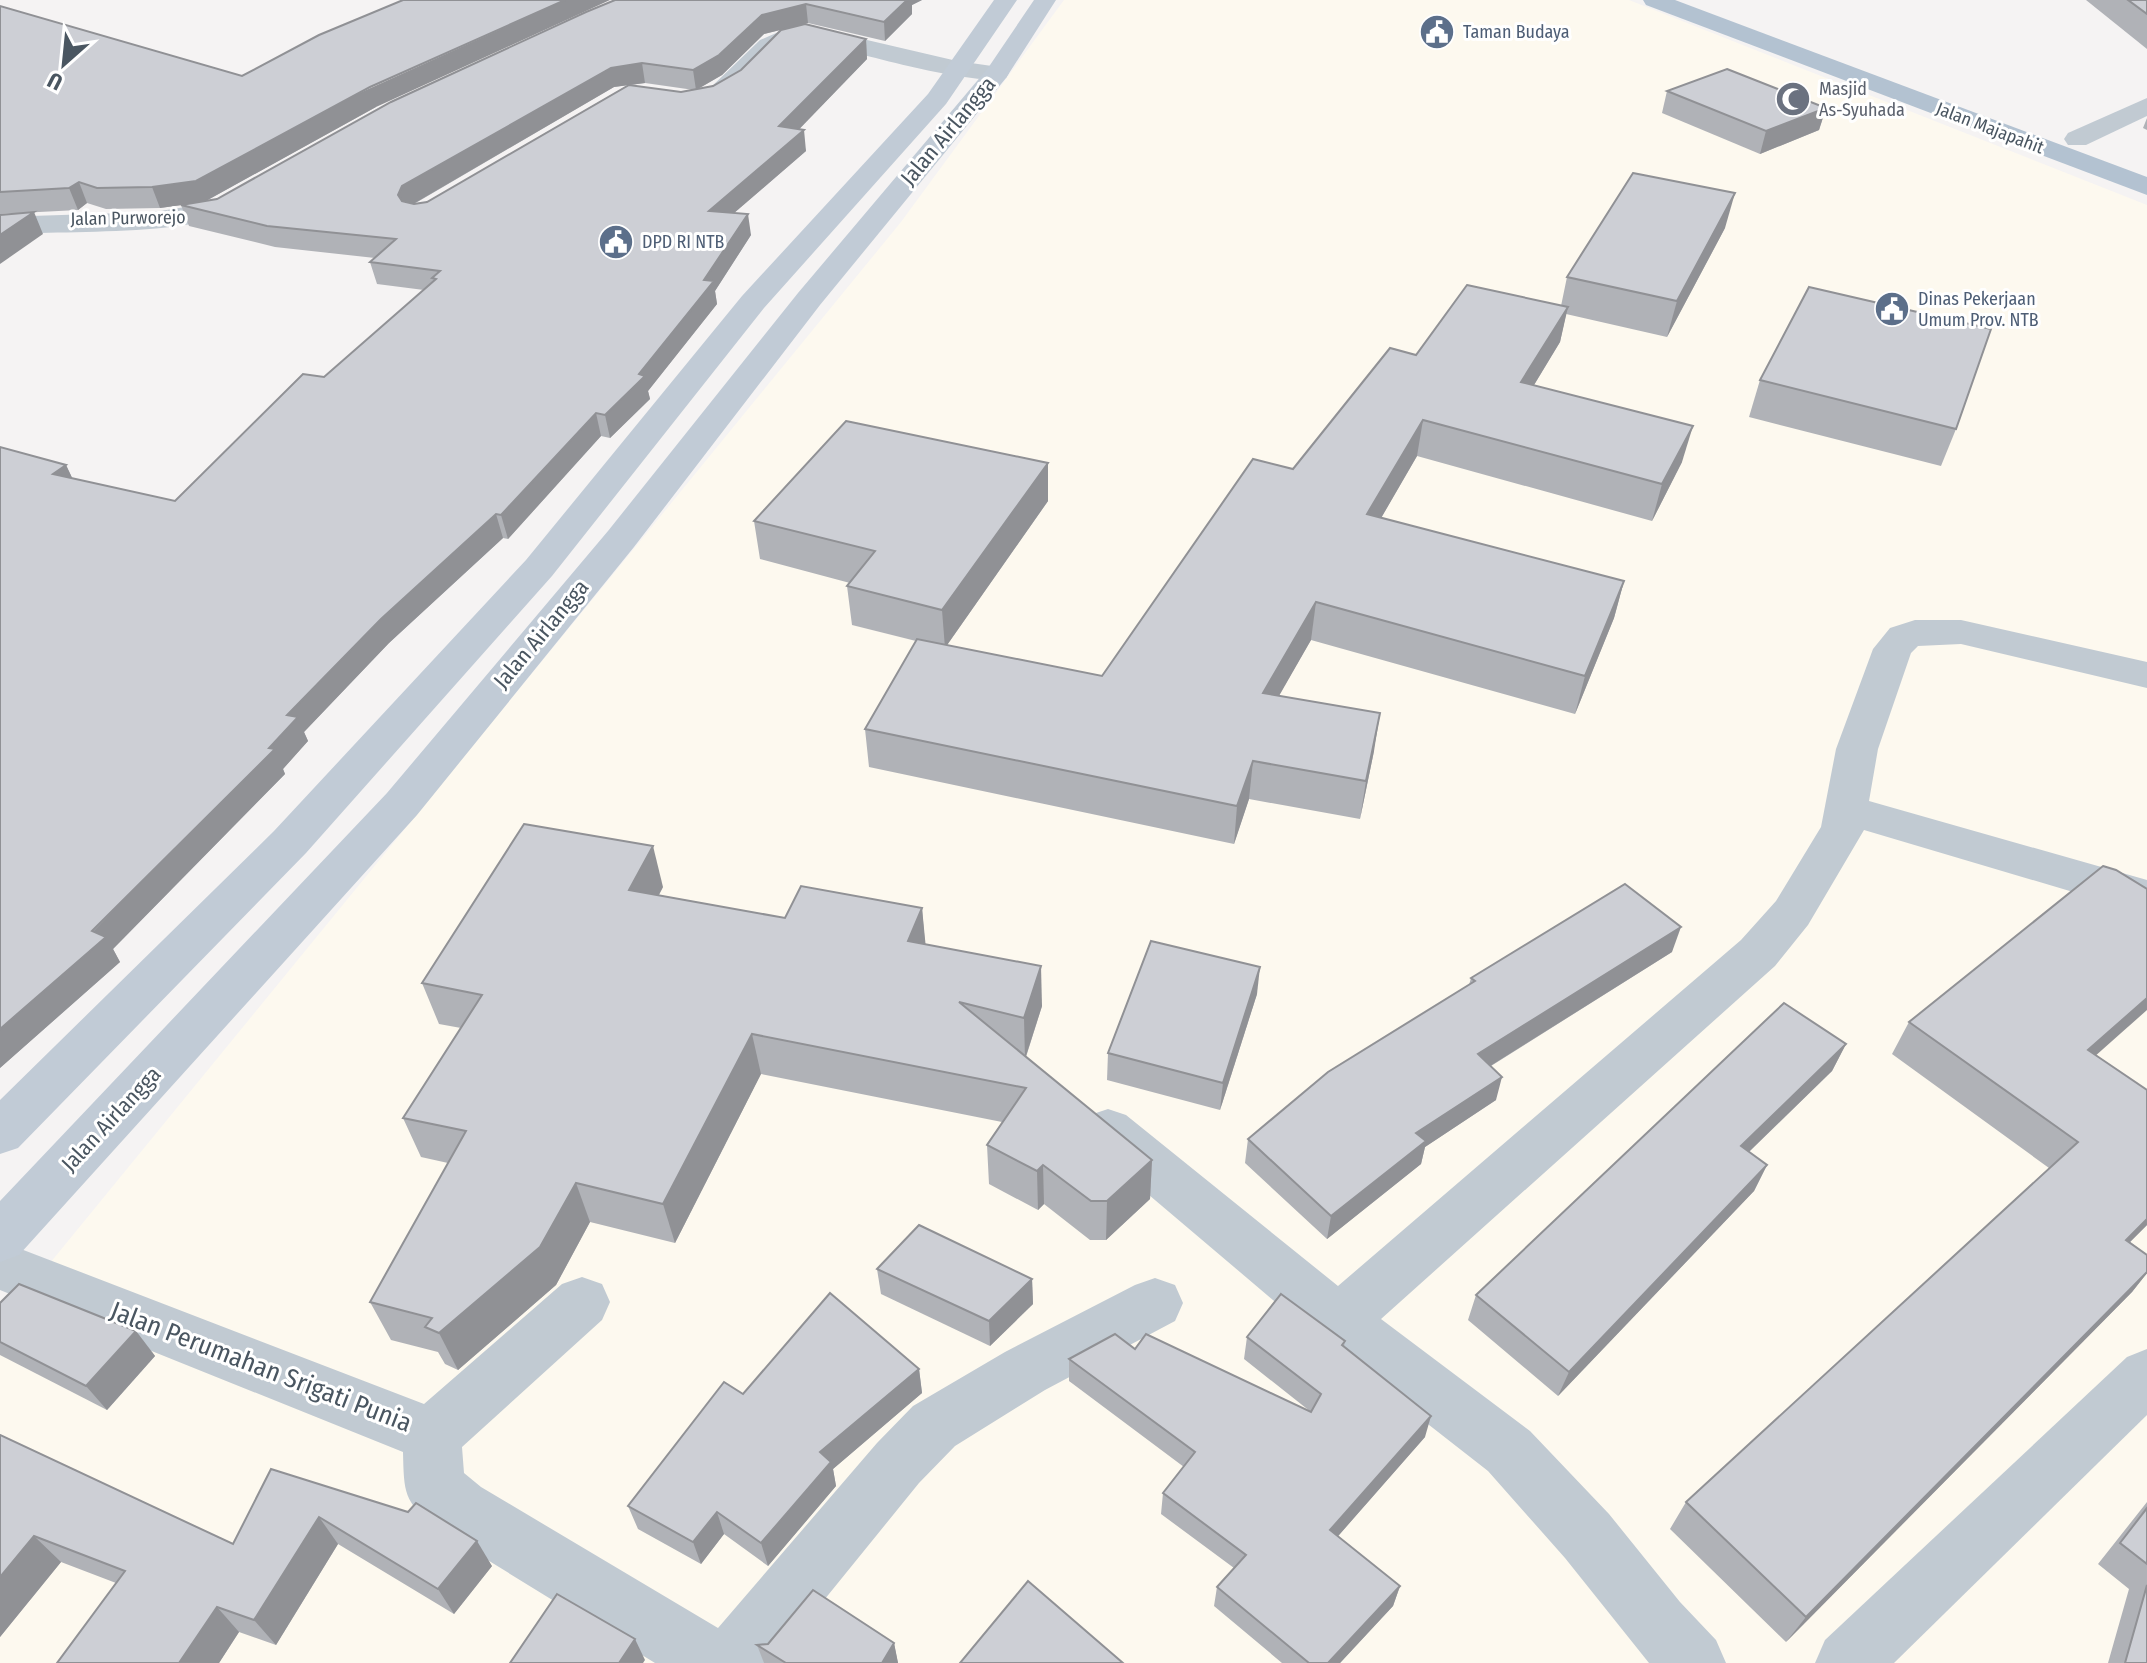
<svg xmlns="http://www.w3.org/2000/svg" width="2147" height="1663" font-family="'Fira Sans Condensed',sans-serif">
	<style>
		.commercial { fill: #fdf9ef }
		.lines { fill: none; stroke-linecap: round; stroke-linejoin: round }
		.street { fill: #c1cad2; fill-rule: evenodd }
		.secondary { fill: #c1cbd6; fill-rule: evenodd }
		.primary { fill: #b3c2d1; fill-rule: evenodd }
		.wall { fill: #b0b2b7; fill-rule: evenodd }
		.shaded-wall { fill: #909195 }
		.building { fill: #cdcfd5; stroke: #909195; stroke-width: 2 }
		.labels { text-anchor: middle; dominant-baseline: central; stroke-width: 6; stroke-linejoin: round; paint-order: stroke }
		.far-service-label { font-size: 18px; fill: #4e5e75; stroke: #fff; text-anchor: start }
		.far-worship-label { font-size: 18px; fill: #5b616d; stroke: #fff; text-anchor: start }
		.far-street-label { font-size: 18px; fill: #4a5661; stroke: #fff }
		.street-label { font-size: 22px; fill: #4a5661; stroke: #fff }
		.near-street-label { font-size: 26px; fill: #4a5661; stroke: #fff }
	</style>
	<rect width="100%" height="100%" fill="#f5f3f3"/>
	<polygon class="commercial" points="1064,0 1629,0 2147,205 2147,1663 0,1663 0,1318 19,1301 901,222"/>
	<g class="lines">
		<g class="street">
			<path d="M807,26L957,61L1006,68L1009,73L1006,78C971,87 848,50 807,40C772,44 756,75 730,95H712L708,90L760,40L783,30Z"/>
			<polygon points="2147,98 2147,116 2086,145 2068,145 2064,139 2068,133"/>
			<path d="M242,189L252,191L256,197C226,240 52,229 0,235V217L154,212L204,204Z"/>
			<polygon points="1915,620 1961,620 2147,662 2147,688 1961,644 1918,646 1911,653 1878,749 1869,801 2147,880 2147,914 1864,830 1808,925 1775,966 1381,1319 1530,1431 1609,1514 1680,1602 1716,1640 1726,1663 1649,1663 1565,1558 1488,1471 1319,1339 1090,1145 1082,1130 1090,1115 1108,1109 1126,1115 1338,1286 1741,940 1776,901 1821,827 1836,749 1873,649 1890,628"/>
			<path d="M0,1241L424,1404L562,1284L582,1277L602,1284L610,1302L602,1320L462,1447L464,1473L481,1487L718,1628L877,1443L913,1406L1005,1352L1135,1285L1155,1278L1175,1285L1183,1303L1175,1321L1045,1390L955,1446L919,1483L773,1663H655L437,1529C404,1501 404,1495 403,1452L0,1290Z"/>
			<polygon points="2147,1349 2147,1415 1894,1663 1815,1663 1825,1640 2127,1357"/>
		</g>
		<g class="secondary">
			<polygon points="994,0 1017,0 946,104 764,308 552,576 306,853 18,1148 0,1154 0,1100 274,831 526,560 742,296 928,94"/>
			<polygon points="1034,0 1056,0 1006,78 820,305 634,547 417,815 19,1255 0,1262 0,1201 387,793 608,531 798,293 988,68"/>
		</g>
		<polygon class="primary" points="1643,0 1675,0 2147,177 2147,195 1646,5"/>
	</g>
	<g class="wall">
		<path d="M615,0H922L912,5V14L885,41L808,23L805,24L866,39L867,59L799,129L806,151L734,213L751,235L715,291L717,304L648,391L650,399L610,438L601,436L508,539L503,538L389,643L304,732L308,741L283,769L285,774L113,949L120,962L0,1068V447L66,465L72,478L175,501L324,377L424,290L377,284L370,262L375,258L275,247L189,226L181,205L160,208L106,209L87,203L78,210L0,214V6L242,76L376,107L206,201L217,199ZM805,24L741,70L713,86L698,89L722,75L764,34ZM645,83L694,90L681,92L630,85ZM628,85L427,202L414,204L614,87Z"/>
		<polygon points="2086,0 2147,0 2147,49"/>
		<polygon points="1667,91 1826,108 1819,130 1760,154 1662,113"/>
		<polygon points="2147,118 2147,130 2143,128"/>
		<polygon points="1725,228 1667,337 1566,314 1560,342 1534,385 1682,462 1652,521 1417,456 1381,518 1624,581 1614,618 1575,714 1311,640 1279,695 1374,751 1360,819 1249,799 1234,844 869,767 865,729 916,641 852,625 847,586 850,583 760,559 754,521 1048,463 1048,501 947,645 1102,676 1293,469 1416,355 1561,306 1567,277"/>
		<polygon points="1760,380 1956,429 1941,466 1749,417"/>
		<polygon points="663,887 659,895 785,918 922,908 925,945 1042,1006 1026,1057 1152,1160 1150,1199 1106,1240 1090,1240 1044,1204 1038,1210 989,1184 987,1145 1002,1122 761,1074 675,1243 590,1222 556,1285 458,1370 445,1364 438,1352 391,1340 370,1302 448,1163 421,1157 403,1118 461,1028 439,1024 422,983"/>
		<polygon points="1672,952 1491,1066 1496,1100 1425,1147 1421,1164 1327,1239 1245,1163 1248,1139 1469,985 1471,978"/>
		<polygon points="1257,994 1220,1110 1107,1080 1108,1053"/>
		<polygon points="1909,1022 2096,1055 2147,1090 2147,1225 2130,1242 2147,1255 2147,1273 2132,1292 1786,1642 1670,1529 1686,1502 2049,1168 1892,1054"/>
		<polygon points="1846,1044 1832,1071 1749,1152 1767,1165 1754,1191 1558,1396 1468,1320 1476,1295"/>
		<polygon points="877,1269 1032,1279 1033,1304 990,1346 881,1294"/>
		<polygon points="0,1303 136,1331 155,1356 107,1410 0,1355"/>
		<polygon points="1247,1337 1345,1341 1344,1347 1425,1437 1338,1536 1400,1586 1393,1606 1340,1663 1282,1663 1214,1606 1217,1587 1234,1568 1161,1514 1163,1493 1184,1467 1069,1381 1069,1359 1135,1349 1311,1412 1244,1359"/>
		<polygon points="919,1369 922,1393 833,1469 836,1486 768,1566 724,1534 701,1564 638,1529 628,1506 743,1394"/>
		<polygon points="0,1435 233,1544 271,1469 492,1566 454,1614 338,1544 276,1645 239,1632 219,1663 57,1663 116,1583 61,1562 0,1637"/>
		<polygon points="2147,1502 2147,1663 2108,1663 2129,1589 2098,1564"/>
		<polygon points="894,1643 898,1663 764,1663 757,1645"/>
	</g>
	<g class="shaded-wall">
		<polygon points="565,0 610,0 376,107 204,202 160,208 152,187"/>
		<polygon points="899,0 922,0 912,5 912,14 885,41 884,22"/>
		<polygon points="806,4 808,23 764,34 722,75 696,90 693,70 762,15"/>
		<polygon points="866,39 867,59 782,147 779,126"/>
		<polygon points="642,63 645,83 614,87 408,207 404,217 398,195 402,186 611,68"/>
		<polygon points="1826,108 1819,130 1760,154 1766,131"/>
		<polygon points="804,130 806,151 712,232 709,211"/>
		<polygon points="79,182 87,203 78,210 69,188"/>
		<polygon points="1735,193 1725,228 1667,337 1677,301"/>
		<polygon points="34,212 43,234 0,264 0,235"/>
		<polygon points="748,214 751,235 715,291 717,304 648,391 650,399 610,438 605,415 639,374 704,280"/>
		<polygon points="1568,307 1560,342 1514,418 1521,382"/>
		<polygon points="596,413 601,436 508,539 501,515"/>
		<polygon points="1423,420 1417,456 1362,551 1367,514"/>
		<polygon points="1693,426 1682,462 1652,521 1662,484"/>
		<polygon points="1048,463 1048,501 945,648 942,610"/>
		<polygon points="66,465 77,488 53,474"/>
		<polygon points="496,514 503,538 389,643 304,732 308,741 283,769 285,774 113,949 120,962 0,1068 0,1029 269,748 287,715 381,619"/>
		<polygon points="1624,581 1614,618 1575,714 1585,676"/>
		<polygon points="1316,602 1311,640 1259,731 1263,693"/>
		<polygon points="1380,713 1374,751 1360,819 1366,781"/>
		<polygon points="1253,761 1249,799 1234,844 1237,806"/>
		<polygon points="653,846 663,887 639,931 629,890"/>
		<polygon points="922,908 926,949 908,941"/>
		<polygon points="1681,927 1672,952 1471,1078 1478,1054"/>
		<polygon points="1041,966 1042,1006 1025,1059 1024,1018"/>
		<polygon points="1260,967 1257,994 1220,1110 1223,1083"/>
		<polygon points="2147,998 2147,1010 2067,1081 2088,1050"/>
		<polygon points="752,1034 761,1074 675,1243 663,1204"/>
		<polygon points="1846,1044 1832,1071 1728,1172 1741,1146"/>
		<polygon points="1502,1077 1496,1100 1425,1147 1421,1164 1327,1239 1331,1216 1416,1133"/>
		<polygon points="1152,1160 1150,1199 1106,1240 1107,1201"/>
		<polygon points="1043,1165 1044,1204 1038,1210 1037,1171"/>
		<polygon points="1767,1165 1754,1191 1558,1396 1569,1372"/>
		<polygon points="576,1183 590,1222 556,1285 458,1370 439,1333"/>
		<polygon points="2147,1219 2147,1225 2102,1270 2126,1240"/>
		<polygon points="2147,1272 2147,1273 2132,1292 1786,1642 1806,1617"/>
		<polygon points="1032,1279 1033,1304 990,1346 989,1321"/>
		<polygon points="136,1331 155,1356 107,1410 86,1386"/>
		<polygon points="919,1369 922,1393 833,1469 836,1486 768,1566 761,1543 820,1452"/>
		<polygon points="1431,1416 1425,1437 1325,1551 1330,1530"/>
		<polygon points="717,1512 724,1534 701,1564 693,1542"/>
		<polygon points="319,1517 338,1544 276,1645 254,1620"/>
		<polygon points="34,1536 61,1562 0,1637 0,1577"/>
		<polygon points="477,1541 492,1566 454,1614 438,1589"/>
		<polygon points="1400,1586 1393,1606 1340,1663 1328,1663"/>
		<polygon points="217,1607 239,1632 219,1663 179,1663"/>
		<polygon points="635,1639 645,1660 643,1663 619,1663"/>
		<polygon points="894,1643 898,1663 882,1663"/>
	</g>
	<g class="building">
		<polygon points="403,0 565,0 370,87 196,181 152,187 97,188 79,182 69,188 0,192 0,6 242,76 319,35"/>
		<polygon points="615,0 907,0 884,22 806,4 762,15 719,55 693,70 642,63 611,68 402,186 398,195 402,201 414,204 427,202 629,85 681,92 713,86 741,70 781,30 805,24 866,39 779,126 804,130 709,211 748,214 704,280 714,281 639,374 645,376 605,415 596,413 501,515 496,514 381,619 287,715 298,717 269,748 275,749 92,931 106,937 0,1029 0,447 66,465 53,474 175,501 303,374 324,377 436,279 432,278 440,271 370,262 396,239 267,226 181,205 217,199 391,102 586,12"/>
		<polygon points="2128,0 2147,0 2147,14"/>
		<polygon points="1727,69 1826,108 1766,131 1667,91"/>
		<polygon points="1633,173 1735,193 1677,301 1567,277"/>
		<polygon points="34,212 0,235 0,215"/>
		<polygon points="1467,285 1568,307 1521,382 1693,426 1662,484 1423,420 1367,514 1624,581 1585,676 1316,602 1263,693 1380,713 1366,781 1253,761 1237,806 865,729 917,639 1102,676 1253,459 1293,469 1390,348 1416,355"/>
		<polygon points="1809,287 1991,329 1956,429 1760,380"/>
		<polygon points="846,421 1048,463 942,610 847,586 875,551 754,521"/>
		<polygon points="524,824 653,846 629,890 785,918 801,886 922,908 908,941 1041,966 1024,1018 959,1002 1152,1160 1107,1201 1091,1201 1043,1165 1037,1171 987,1145 1026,1088 752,1034 663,1204 576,1183 540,1247 439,1333 425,1327 432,1318 370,1302 466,1131 403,1118 482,995 422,983"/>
		<polygon points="2103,866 2116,870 2147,889 2147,998 2088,1050 2147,1090 2147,1219 2126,1240 2147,1255 2147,1272 1806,1617 1686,1502 2078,1142 1909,1022"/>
		<polygon points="1625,884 1681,927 1478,1054 1502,1077 1416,1133 1426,1141 1331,1216 1248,1139 1328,1072 1475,981 1471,978"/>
		<polygon points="1151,941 1260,967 1223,1083 1108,1053"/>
		<polygon points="1784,1003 1846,1044 1741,1146 1767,1165 1569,1372 1476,1295"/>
		<polygon points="919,1225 1032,1279 989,1321 877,1269"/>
		<polygon points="19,1284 136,1331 86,1386 0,1342 0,1303"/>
		<polygon points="830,1293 919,1369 820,1452 831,1462 761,1543 717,1512 693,1542 628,1506 724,1382 743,1394"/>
		<polygon points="1281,1294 1345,1341 1342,1345 1431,1416 1330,1530 1400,1586 1328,1663 1309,1663 1217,1587 1246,1555 1163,1493 1195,1452 1069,1359 1115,1334 1135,1349 1146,1334 1311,1412 1321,1394 1247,1337"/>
		<polygon points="0,1435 233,1544 271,1469 408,1512 416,1503 477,1541 438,1589 319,1517 254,1620 217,1607 179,1663 57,1663 125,1571 34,1536 0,1577"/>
		<polygon points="2147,1508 2147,1564 2120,1543"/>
		<polygon points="1028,1581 1123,1663 960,1663"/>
		<polygon points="2147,1585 2147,1663 2125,1663"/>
		<polygon points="813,1590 894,1643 882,1663 786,1663 757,1645 768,1644"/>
		<polygon points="557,1594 635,1639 619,1663 510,1663"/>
	</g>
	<defs>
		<g id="civic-disc" transform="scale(1.8)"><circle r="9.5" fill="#5c6f8a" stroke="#fff"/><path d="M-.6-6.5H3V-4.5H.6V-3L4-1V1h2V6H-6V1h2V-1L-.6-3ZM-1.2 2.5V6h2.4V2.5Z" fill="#fff"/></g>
		<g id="mosque-disc" transform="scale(1.8)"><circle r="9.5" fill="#6b7280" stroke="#fff"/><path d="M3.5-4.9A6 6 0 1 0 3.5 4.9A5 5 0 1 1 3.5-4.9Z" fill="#fff"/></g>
	</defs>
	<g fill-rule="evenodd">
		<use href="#civic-disc" x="1437" y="32"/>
		<use href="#mosque-disc" x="1793" y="99"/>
		<use href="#civic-disc" x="616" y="242"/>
		<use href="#civic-disc" x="1892" y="309"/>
	</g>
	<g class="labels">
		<g class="far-service-label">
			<text x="1463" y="32">Taman Budaya</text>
			<text x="642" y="242">DPD RI NTB</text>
			<text x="1918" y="299">Dinas Pekerjaan<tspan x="1918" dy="21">Umum Prov. NTB</tspan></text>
		</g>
		<g class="far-worship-label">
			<text x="1819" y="89">Masjid<tspan x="1819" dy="21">As-Syuhada</tspan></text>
		</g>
		<g class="far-street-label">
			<text transform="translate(1990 128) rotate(21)">Jalan Majapahit</text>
			<text transform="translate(128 218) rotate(-1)">Jalan Purworejo</text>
		</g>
		<g class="street-label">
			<text transform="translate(948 131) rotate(-50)">Jalan Airlangga</text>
			<text transform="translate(541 634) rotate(-50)">Jalan Airlangga</text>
			<text transform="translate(111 1119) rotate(-47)">Jalan Airlangga</text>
		</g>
		<g class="near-street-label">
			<text transform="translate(261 1367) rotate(21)">Jalan Perumahan Srigati Punia</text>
		</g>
	</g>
	<g transform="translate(64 64) rotate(207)" stroke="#ffffff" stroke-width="6" paint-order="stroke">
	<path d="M0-6L14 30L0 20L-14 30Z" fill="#4a5661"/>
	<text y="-12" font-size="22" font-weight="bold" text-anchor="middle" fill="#4a5661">U</text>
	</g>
</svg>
